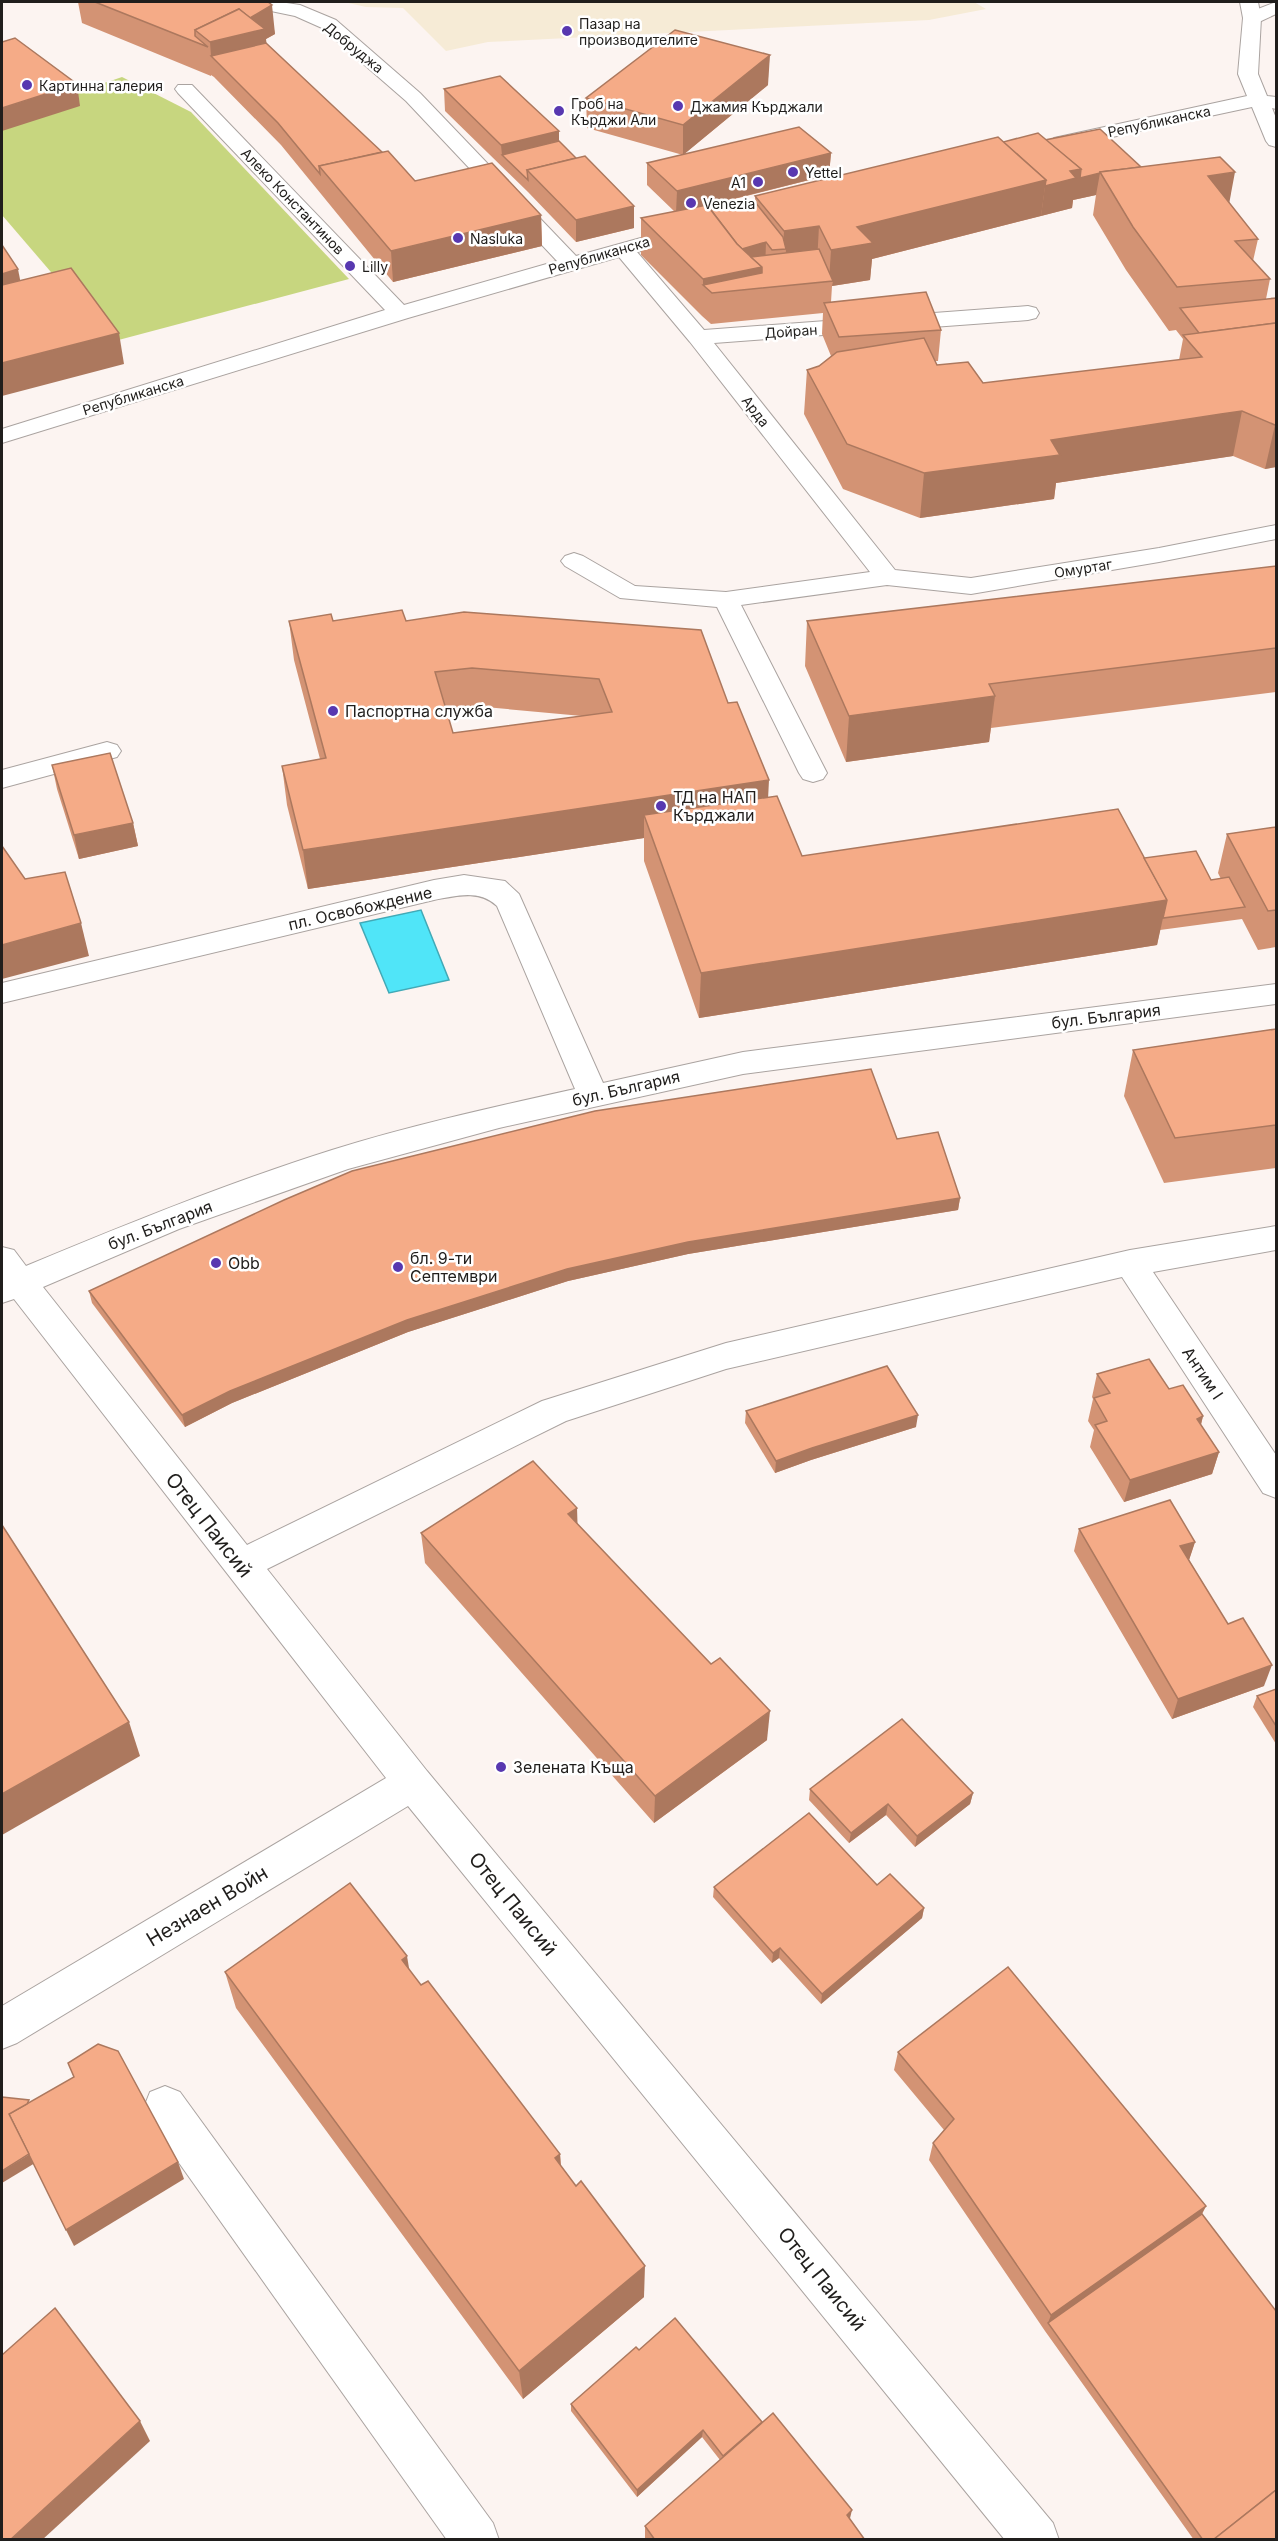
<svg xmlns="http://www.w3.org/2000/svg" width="1278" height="2541" font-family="Inter,sans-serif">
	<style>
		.commercial { fill: #f6ebd6 }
		.green { fill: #c7d67f }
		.water { fill: #50e5f8; stroke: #42a9b6; stroke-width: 1.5 }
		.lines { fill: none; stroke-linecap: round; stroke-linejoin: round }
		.minor-casing { stroke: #aaa3a0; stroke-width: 2 }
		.major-casing { stroke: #aaa3a0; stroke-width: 2 }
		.minor { fill: #fff; fill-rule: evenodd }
		.major { fill: #fff; fill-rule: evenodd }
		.wall { fill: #d39374; fill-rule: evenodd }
		.shaded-wall { fill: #ac785e }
		.building { fill: #f5ab87; stroke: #ac785e; stroke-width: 1.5; fill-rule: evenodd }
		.poi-dot { fill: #5838b0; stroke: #fff; stroke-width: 2 }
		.labels { text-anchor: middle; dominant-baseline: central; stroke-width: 5; stroke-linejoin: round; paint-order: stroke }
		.far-poi-label { font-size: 14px; fill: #201e1c; stroke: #fff; text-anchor: start }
		.far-street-label { font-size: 14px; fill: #201e1c; stroke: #fff }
		.poi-label { font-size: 16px; fill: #201e1c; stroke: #fff; text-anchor: start }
		.street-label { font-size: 16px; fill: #201e1c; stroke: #fff }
		.near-street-label { font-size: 20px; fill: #201e1c; stroke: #fff }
	</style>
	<rect width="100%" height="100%" fill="#fcf4f1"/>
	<polygon class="commercial" points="344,2 974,2 986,9 929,20 488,42 446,51 403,8 366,7"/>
	<polygon class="green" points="122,77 191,112 349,279 111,342 2,215 2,118"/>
	<polygon class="water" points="421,910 449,980 389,993 360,923"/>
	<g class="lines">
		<g class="minor-casing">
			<g id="minor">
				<polygon points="245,2 280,2 300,5 336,20 420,93 576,256 684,226 692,227 695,232 692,237 637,252 704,330 1028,306 1036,308 1039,313 1036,318 1028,320 714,343 895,570 971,578 1159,548 1276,525 1276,539 1159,562 971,594 887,585 741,605 827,773 823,779 813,782 803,779 799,773 717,607 620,598 565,566 561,561 565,556 574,553 583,556 635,586 726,592 870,572 690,342 619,257 408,318 2,443 2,429 385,310 178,93 175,89 178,85 192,85 404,305 557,261 406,101 322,28 295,16 247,6"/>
				<polygon points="1240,2 1258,2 1261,18 1258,74 1267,96 1276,97 1276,109 1272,108 1276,118 1276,147 1269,145 1266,141 1252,107 1061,148 1054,146 1051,142 1054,138 1247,96 1238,74 1243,18"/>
				<polygon points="107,742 117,745 121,751 117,757 2,788 2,770"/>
				<path d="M464,875L505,881L519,894L603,1083L743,1052L1276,984V1004L743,1074L499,1128L348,1169L179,1229L43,1287L247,1545L542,1401L726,1343L1130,1250L1276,1226V1250L1153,1272L1276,1455V1498L1263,1493L1122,1277L726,1369L566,1421L267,1569L427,1771L1053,2523L1059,2540H1005L408,1806L17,2043L2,2049V2006L386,1778L14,1299L2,1303V1247L14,1250L26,1266C127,1224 228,1183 332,1150C412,1125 494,1107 575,1089L497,906C479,889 456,896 434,900L2,1003V983L434,880Z"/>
				<polygon points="165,2086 180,2092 493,2523 499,2540 447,2540 150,2122 144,2107 150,2092"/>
			</g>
		</g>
		<g class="major-casing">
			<polygon id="major" points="1276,2 1276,14 1259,22 1245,22 1243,18 1245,14"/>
		</g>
		<use href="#minor" class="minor"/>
		<use href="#major" class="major"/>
	</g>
	<g class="wall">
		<polygon points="78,2 268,2 275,34 266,39 266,43 382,152 415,181 541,215 542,246 393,282 281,145 214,77 211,75 211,76 82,23"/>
		<path d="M768,85L683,155L831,153L829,175L707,206L711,210L755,202V196L1003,142L1045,140L1141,167L1229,204L1258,239L1253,261L1270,279L1266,299L1276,298V467L1265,469L1233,456L1212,459L1056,483L1054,499L920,518L843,489L804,414L807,370L819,366L831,356L822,334L823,313L711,324L702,316L641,255V218L675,212L647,185V163L683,155L587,128L586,98ZM1096,195L1093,215L1126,270L1169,331L1176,330L1183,339L1179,360L983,383L937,365L935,361H938L941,330L831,302L832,286L870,280L872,259L1072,208L1073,200Z"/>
		<polygon points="444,89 559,131 559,141 634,228 576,242 528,192 445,111"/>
		<polygon points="1276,566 1276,692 991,728 989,742 846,762 805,666 807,621"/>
		<path d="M289,621H406L728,703L768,797L802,856L1144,858L1211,880L1221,879L1218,873L1227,834L1276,827V947L1258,950L1242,919L1160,930L1157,945L699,1018L644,861V838L308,889L287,805L282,766L320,759L294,660ZM474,706L582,716L453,733L446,710Z"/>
		<polygon points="52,765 133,823 138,846 79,859 57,789"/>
		<polygon points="1276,1029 1276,1168 1164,1183 1124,1096 1133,1050"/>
		<polygon points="897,1139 960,1198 958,1210 688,1254 568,1281 408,1332 232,1403 185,1427 92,1303 89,1291"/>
		<polygon points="1097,1374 1169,1389 1203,1416 1201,1425 1219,1452 1212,1474 1124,1502 1090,1447 1094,1430 1088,1421 1093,1399 1092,1397"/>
		<polygon points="746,1411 916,1427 811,1460 775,1473 745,1423"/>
		<polygon points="577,1508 577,1524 767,1740 654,1823 425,1563 421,1533"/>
		<polygon points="1079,1529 1195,1542 1189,1560 1228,1624 1264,1686 1172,1719 1074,1551"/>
		<polygon points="1276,1689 1276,1744 1253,1707 1257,1696"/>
		<polygon points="810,1789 973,1793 970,1804 915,1847 886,1815 849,1843 809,1800"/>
		<polygon points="877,1885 924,1908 922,1918 821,2004 779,1958 772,1963 713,1897 714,1887"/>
		<polygon points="409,1970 560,2154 561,2166 576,2186 644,2297 523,2399 236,2008 225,1972"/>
		<polygon points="898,2052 1206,2206 1202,2214 1276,2540 1194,2540 1045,2331 929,2160 933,2143 944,2130 894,2070"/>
		<polygon points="639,2350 762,2422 850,2519 865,2540 645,2540 645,2526 720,2460 702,2437 637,2497 571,2411 571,2404"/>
	</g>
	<g class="shaded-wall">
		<polygon points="272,5 275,34 266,39 269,64 211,56 210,42"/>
		<polygon points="770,55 768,85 683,155 683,125"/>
		<polygon points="77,84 80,106 2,131 2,108"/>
		<polygon points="559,131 559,152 502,155 501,145"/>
		<polygon points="831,153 829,175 676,213 677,191"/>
		<polygon points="1081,169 1100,173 1096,195 1073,200 1072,208 1041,216 1045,186 1070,171"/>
		<polygon points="1235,172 1227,215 1208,176"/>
		<polygon points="1046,180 1041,216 872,259 870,280 832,286 833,281 829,281 831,250 857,227"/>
		<polygon points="634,206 634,228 576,242 576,220"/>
		<polygon points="541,215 542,246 393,282 391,251"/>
		<polygon points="819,226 817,263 785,267 786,249 783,249 784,231"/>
		<polygon points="766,242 765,273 703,285 703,279 737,250"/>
		<polygon points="18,269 24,300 2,306 2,274"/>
		<polygon points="119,333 124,364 2,396 2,363"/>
		<polygon points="1242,411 1233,456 1056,483 1054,499 920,518 924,473 1051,440"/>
		<polygon points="1276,424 1276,467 1265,469 1275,425"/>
		<polygon points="995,696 989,742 846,762 849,716"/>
		<polygon points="769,780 767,819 644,815 644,838 308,889 303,850"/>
		<polygon points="133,823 138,846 79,859 74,835"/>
		<polygon points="1167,900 1157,945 699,1018 701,973"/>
		<polygon points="81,923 89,956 2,979 2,945"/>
		<polygon points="960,1198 958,1210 688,1254 568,1281 408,1332 232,1403 185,1427 182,1415 230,1391 407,1320 567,1269 688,1242"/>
		<polygon points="918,1415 916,1427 811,1460 775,1473 776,1461 812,1448"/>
		<polygon points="1203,1416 1197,1439 1197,1419"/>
		<polygon points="1219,1452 1212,1474 1124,1502 1130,1480"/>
		<polygon points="577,1508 578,1538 568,1514"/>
		<polygon points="1195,1542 1188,1563 1180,1546"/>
		<polygon points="1272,1665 1264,1686 1172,1719 1178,1699"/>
		<polygon points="770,1711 767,1740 654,1823 655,1796"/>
		<polygon points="129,1722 140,1756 2,1835 2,1794"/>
		<polygon points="973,1793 970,1804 915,1847 917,1836"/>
		<polygon points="888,1804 886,1815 849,1843 851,1833"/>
		<polygon points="924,1908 922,1918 821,2004 822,1994"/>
		<polygon points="780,1948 779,1958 772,1963 773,1953"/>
		<polygon points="407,1956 413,1992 402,1960"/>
		<polygon points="30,2154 35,2163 2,2183 2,2171"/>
		<polygon points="560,2154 562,2187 555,2158"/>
		<polygon points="178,2162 184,2179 74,2246 66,2230"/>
		<polygon points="1206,2206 1197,2223 1048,2323 1051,2315"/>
		<polygon points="645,2266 644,2297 523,2399 519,2371"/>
		<polygon points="140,2421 150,2441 42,2540 10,2540"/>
		<polygon points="703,2430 702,2437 637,2497 637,2490"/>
		<polygon points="852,2510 846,2535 847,2515"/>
	</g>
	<g class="building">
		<polygon points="95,2 268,2 272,5 250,18 239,9 195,30 195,36 208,47"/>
		<polygon points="239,9 265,29 210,42 195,30"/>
		<polygon points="675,30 770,55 683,125 586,98"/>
		<polygon points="15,38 77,84 2,108 2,42"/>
		<polygon points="266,43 382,152 319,166 320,174 278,123 211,56"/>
		<polygon points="500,76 559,131 501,145 444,89"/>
		<polygon points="799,127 831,153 677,191 647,163"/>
		<polygon points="1100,129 1141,167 1100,172 1100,173 1080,178 1081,169 1045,140"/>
		<polygon points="1038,133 1081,169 1070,171 1076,178 1045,186 1046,180 1003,142"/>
		<polygon points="998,137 1046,180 857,227 873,243 831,250 819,226 784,231 755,196"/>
		<polygon points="559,141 576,158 527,170 528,180 502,155"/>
		<polygon points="388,151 415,181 492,163 541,215 391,251 319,166"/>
		<polygon points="585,156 634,206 576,220 527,170"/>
		<polygon points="1220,157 1235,172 1208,176 1258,239 1235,241 1270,279 1177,287 1133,227 1100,172"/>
		<polygon points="755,202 783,237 786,249 772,250 766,242 742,249 737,244 711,210"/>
		<polygon points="707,205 737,244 762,267 703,279 641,218"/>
		<polygon points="2,245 18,269 2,274"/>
		<polygon points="819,249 833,281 712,293 703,285 762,273 762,267 751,257"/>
		<polygon points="71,268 119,333 2,363 2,285"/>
		<polygon points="926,292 941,330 839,337 824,303"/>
		<polygon points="1276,298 1276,323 1199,333 1180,308"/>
		<polygon points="1276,323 1276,424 1275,425 1242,411 1221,414 1051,440 1060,455 924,473 847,444 807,370 819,366 837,352 924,338 937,365 968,362 983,383 1202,357 1183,335"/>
		<polygon points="1276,566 1276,648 989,684 995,696 849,716 807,621"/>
		<path d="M402,610L406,621L464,612L701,630L728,703L737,702L769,780L303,850L282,766L326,758L289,621L331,614L333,621ZM472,668L599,679L612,712L453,733L435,672Z"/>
		<polygon points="110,753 133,823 74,835 52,765"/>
		<polygon points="777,796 802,856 1118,809 1167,900 701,973 644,815"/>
		<polygon points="1276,827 1276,910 1268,911 1227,834"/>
		<polygon points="2,846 25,879 65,872 81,923 2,945"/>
		<polygon points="1196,851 1211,880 1229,877 1245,907 1163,918 1167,900 1144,858"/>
		<polygon points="1276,1029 1276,1125 1175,1138 1133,1050"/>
		<polygon points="871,1069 897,1139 938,1132 960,1198 688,1242 567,1269 407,1320 230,1391 182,1415 89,1291 284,1200 352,1171 595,1111"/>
		<polygon points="1149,1359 1169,1389 1183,1385 1203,1416 1197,1419 1219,1452 1130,1480 1095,1425 1107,1421 1094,1398 1110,1393 1097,1374"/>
		<polygon points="887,1366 918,1415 812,1448 776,1461 746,1411"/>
		<polygon points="533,1461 577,1508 568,1514 711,1664 720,1658 770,1711 655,1796 421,1533"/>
		<polygon points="1170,1500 1195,1542 1180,1546 1228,1624 1243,1618 1272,1665 1178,1699 1079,1529"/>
		<polygon points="2,1525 129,1722 2,1794"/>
		<polygon points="1276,1689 1276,1726 1257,1696"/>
		<polygon points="902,1719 973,1793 917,1836 888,1804 851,1833 810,1789"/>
		<polygon points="809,1813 877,1885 890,1874 924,1908 822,1994 780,1948 773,1953 714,1887"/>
		<polygon points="350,1883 407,1956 402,1960 421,1985 428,1981 560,2154 555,2158 576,2186 581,2181 645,2266 519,2371 225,1972"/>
		<polygon points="1008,1967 1206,2206 1051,2315 933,2143 954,2119 898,2052"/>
		<polygon points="98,2044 118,2051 178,2162 66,2230 9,2114 74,2077 68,2063"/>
		<polygon points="2,2097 29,2100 27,2104 9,2114 29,2154 2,2171"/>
		<polygon points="1202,2214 1276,2311 1276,2490 1213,2540 1203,2540 1048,2323"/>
		<polygon points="55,2308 140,2421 10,2540 2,2540 2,2355"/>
		<polygon points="675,2318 762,2422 723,2456 703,2430 637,2490 571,2404 636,2347 639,2350"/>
		<polygon points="773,2413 852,2510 847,2515 865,2540 655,2540 645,2526"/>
		<polygon points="1276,2490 1276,2540 1213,2540"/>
	</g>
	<g class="poi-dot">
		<circle cx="567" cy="31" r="6"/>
		<circle cx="27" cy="85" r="6"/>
		<circle cx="678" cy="106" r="6"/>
		<circle cx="559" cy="111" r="6"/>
		<circle cx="793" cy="172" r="6"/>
		<circle cx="758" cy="182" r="6"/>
		<circle cx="691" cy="203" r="6"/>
		<circle cx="458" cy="238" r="6"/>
		<circle cx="350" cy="266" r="6"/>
		<circle cx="333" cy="711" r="6"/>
		<circle cx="661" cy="806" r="6"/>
		<circle cx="216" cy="1263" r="6"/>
		<circle cx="398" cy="1267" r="6"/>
		<circle cx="501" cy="1767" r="6"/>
	</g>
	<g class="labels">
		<g class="far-poi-label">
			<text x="579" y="23">Пазар на<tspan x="579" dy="16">производителите</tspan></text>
			<text x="39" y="85">Картинна галерия</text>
			<text x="571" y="103">Гроб на<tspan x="571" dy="16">Кърджи Али</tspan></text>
			<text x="690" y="106">Джамия Кърджали</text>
			<text x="805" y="172">Yettel</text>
			<text x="746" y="182" text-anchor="end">A1</text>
			<text x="703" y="203">Venezia</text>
			<text x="470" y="238">Nasluka</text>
			<text x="362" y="266">Lilly</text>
		</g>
		<g class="far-street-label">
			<text transform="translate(354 47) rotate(39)">Добруджа</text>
			<text transform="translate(1159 121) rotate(-12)">Републиканска</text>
			<text transform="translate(293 201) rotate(46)">Алеко Константинов</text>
			<text transform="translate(599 255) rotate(-16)">Републиканска</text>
			<text transform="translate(791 331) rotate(-4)">Дойран</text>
			<text transform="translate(133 395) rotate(-17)">Републиканска</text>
			<text transform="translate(756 411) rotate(52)">Арда</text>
			<text transform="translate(1083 568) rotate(-9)">Омуртаг</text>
		</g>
		<g class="poi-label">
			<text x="345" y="711">Паспортна служба</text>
			<text x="673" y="797">ТД на НАП<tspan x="673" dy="18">Кърджали</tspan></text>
			<text x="410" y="1258">бл. 9-ти<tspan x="410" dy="18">Септември</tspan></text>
			<text x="228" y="1263">Obb</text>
			<text x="513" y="1767">Зелената Къща</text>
		</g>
		<g class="street-label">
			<text transform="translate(360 908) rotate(-13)">пл. Освобождение</text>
			<text transform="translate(1106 1016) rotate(-7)">бул. България</text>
			<text transform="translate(626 1088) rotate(-13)">бул. България</text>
			<text transform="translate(160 1225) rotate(-21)">бул. България</text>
			<text transform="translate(1203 1373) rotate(56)">Антим I</text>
		</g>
		<g class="near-street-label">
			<text transform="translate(209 1525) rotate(52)">Отец Паисий</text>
			<text transform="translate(513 1904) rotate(51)">Отец Паисий</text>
			<text transform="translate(207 1906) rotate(-31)">Незнаен Войн</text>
			<text transform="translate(822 2279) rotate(51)">Отец Паисий</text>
		</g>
	</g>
	<rect width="1278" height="2541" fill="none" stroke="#201e1c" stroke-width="6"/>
</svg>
